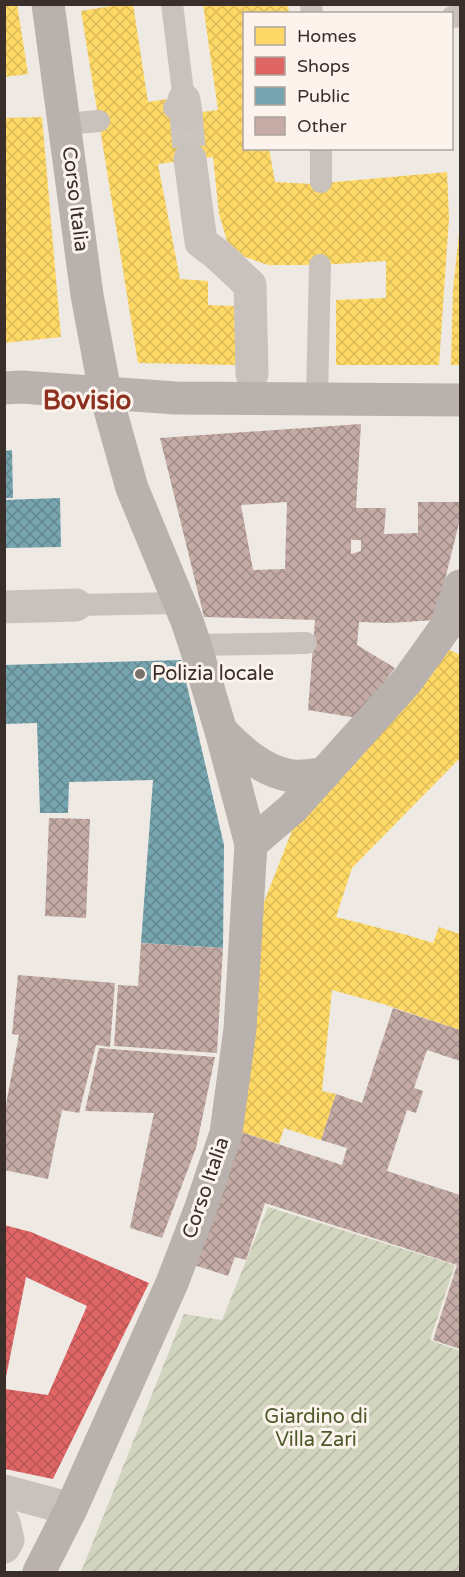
<svg xmlns="http://www.w3.org/2000/svg" width="465" height="1577" font-family="'Varela Round',sans-serif">
	<style>
		.garden { fill: url(#garden-furrows) }
		.homes { fill: url(#homes-cross-hatch) }
		.shops { fill: url(#shops-cross-hatch) }
		.public { fill: url(#public-cross-hatch) }
		.building { fill: url(#building-cross-hatch); fill-rule: evenodd }
		.lines { fill: none; stroke-linecap: round; stroke-linejoin: round }
		.street-tunnel { stroke: #cbc4bf; stroke-width: 33; stroke-dasharray: 33 16; stroke-linecap: butt }
		.lane { stroke: #c9c1bc; stroke-width: 22 }
		.street { stroke: #c9c1bc; stroke-width: 33 }
		.secondary { stroke: #b9b1ad; stroke-width: 33 }
		.poi-dot { fill: #796f6b; stroke: #fbf3ec; stroke-width: 2 }
		.labels { text-anchor: middle; dominant-baseline: central; stroke-width: 6; stroke-linejoin: round; paint-order: stroke }
		.street-label { font-size: 20px; fill: #3a2e2a; stroke: #fbf3ec }
		.poi-label { font-size: 20px; fill: #3a2e2a; stroke: #fbf3ec; text-anchor: start }
		.park-label { font-size: 20px; fill: #4d5a2c; stroke: #fbf3ec }
		.district-label { font-size: 26px; font-weight: bold; fill: #8d301f; stroke: #fbf3ec }
	</style>
	<defs>
		<pattern id="garden-furrows" width="10" height="10" patternUnits="userSpaceOnUse" patternTransform="scale(1.5)"><rect width="10" height="10" fill="#d2d5be"/><path d="M-1 1l2-2M0 10L10 0M9 11l2-2" fill="none" stroke="#b5b7a3"/></pattern>
		<pattern id="homes-cross-hatch" width="8" height="8" patternUnits="userSpaceOnUse" patternTransform="scale(1.5)"><rect width="8" height="8" fill="#ffd966"/><path d="M0 0l8 8M0 8l8-8" fill="none" stroke="#dbbb59"/></pattern>
		<pattern id="shops-cross-hatch" width="8" height="8" patternUnits="userSpaceOnUse" patternTransform="scale(1.5)"><rect width="8" height="8" fill="#e06666"/><path d="M0 0l8 8M0 8l8-8" fill="none" stroke="#b75454"/></pattern>
		<pattern id="public-cross-hatch" width="8" height="8" patternUnits="userSpaceOnUse" patternTransform="scale(1.5)"><rect width="8" height="8" fill="#76a5af"/><path d="M0 0l8 8M0 8l8-8" fill="none" stroke="#62878f"/></pattern>
		<pattern id="building-cross-hatch" width="8" height="8" patternUnits="userSpaceOnUse" patternTransform="scale(1.5)"><rect width="8" height="8" fill="#c4aba5"/><path d="M0 0l8 8M0 8l8-8" fill="none" stroke="#a08c87"/></pattern>
	</defs>
	<rect width="100%" height="100%" fill="#efe9e4"/>
	<polygon class="garden" points="268,1207 455,1265 430,1340 460,1351 460,1572 81,1572 184,1314 222,1320"/>
	<g class="homes">
		<polygon points="4,4 17,4 28,74 4,77"/>
		<polygon points="124,4 133,4 148,102 168,99 170,116 218,110 203,4 288,4 289,14 244,14 244,148 269,148 275,182 313,184 447,172 449,218 439,365 336,365 336,300 386,298 386,261 320,265 268,265 245,257 227,241 219,214 213,157 158,164 180,279 208,281 208,305 234,306 236,365 138,363 81,11"/>
		<polygon points="42,117 61,337 4,343 4,118"/>
		<polygon points="459,233 460,234 460,365 451,365 453,290"/>
		<polygon points="444,647 460,655 460,758 352,868 336,917 407,935 433,943 439,927 460,934 460,1030 383,1004 332,990 322,1091 336,1094 321,1140 284,1128 279,1144 238,1131 263,905 293,828"/>
	</g>
	<polygon class="shops" points="4,1225 31,1232 149,1283 53,1479 5,1469 5,1389 48,1395 87,1306 26,1277 4,1387"/>
	<g class="public">
		<polygon points="12,450 13,498 4,498 4,451"/>
		<polygon points="60,498 61,547 4,548 4,500"/>
		<polygon points="181,660 224,845 223,948 141,943 153,780 69,782 68,813 40,813 37,723 4,724 4,665"/>
	</g>
	<g class="building">
		<path d="M361,424L356,508H386L384,534L418,533V502H460V519L435,620L389,623L359,622L357,645L395,668L357,718L308,710L315,620L204,617L160,438ZM287,502L285,569L253,570L241,505ZM351,540H361V551L351,554Z"/>
		<polygon points="49,818 90,819 86,918 45,916"/>
		<polygon points="141,943 223,948 217,1053 114,1046 118,985 138,986"/>
		<polygon points="18,975 115,983 110,1047 96,1045 79,1113 62,1110 48,1179 4,1170 4,1115 19,1035 12,1034"/>
		<polygon points="393,1008 460,1030 460,1061 427,1050 414,1088 423,1091 416,1113 407,1110 387,1171 460,1195 460,1349 433,1340 457,1265 265,1203 246,1260 235,1257 228,1276 194,1265 238,1131 342,1165 347,1148 321,1140 336,1094 362,1103"/>
		<polygon points="99,1048 215,1057 196,1148 162,1238 130,1228 154,1113 85,1111"/>
	</g>
	<g class="lines">
		<polyline class="street-tunnel" points="186,114 190,159"/>
		<g class="lane">
			<polyline points="172,4 184,100 174,108"/>
			<polyline points="311,4 312,14"/>
			<polyline points="452,17 460,16"/>
			<polyline points="65,124 99,121"/>
			<polyline points="321,148 321,182"/>
			<polyline points="317,399 320,265"/>
			<polyline points="76,605 179,603"/>
			<polyline points="195,645 306,643"/>
		</g>
		<g class="street">
			<polyline points="184,100 186,114"/>
			<polyline points="190,159 201,242 218,255 250,285 252,374"/>
			<polyline points="4,607 76,605"/>
			<polyline points="4,1491 71,1509"/>
			<polyline points="4,1523 8,1540 4,1547"/>
		</g>
		<g class="secondary">
			<polyline points="4,388 21,387 176,398 460,400"/>
			<path d="M221,731C239,749 261,770 287,775C299,778 313,775 325,773"/>
			<polyline points="251,844 293,808 407,681 445,628 460,586"/>
			<polyline points="39,1572 71,1509 172,1283 200,1210 226,1133 240,1029 251,844 221,731 195,645 187,621 132,488 105,392 87,295 48,4"/>
		</g>
	</g>
	<circle class="poi-dot" cx="140" cy="674" r="6"/>
	<g class="labels">
		<g class="street-label">
			<text transform="translate(75 199) rotate(83)">Corso Italia</text>
			<text transform="translate(206 1188) rotate(-71)">Corso Italia</text>
		</g>
		<g class="poi-label">
			<text x="152" y="674">Polizia locale</text>
		</g>
		<g class="park-label">
			<text x="316" y="1417">Giardino di<tspan x="316" dy="23">Villa Zari</tspan></text>
		</g>
		<g class="district-label">
			<text x="87" y="400">Bovisio</text>
		</g>
	</g>
	<rect width="465" height="1577" fill="none" stroke="#3a2e2a" stroke-width="12"/>
	<rect x="243" y="12" width="210" height="138" fill="#fbf3ec" stroke="#aea49e" stroke-width="1.5"/>
	<rect x="255" y="27" width="30" height="18" fill="#ffd966" stroke="#aea49e" stroke-width="1.5"/>
	<text x="297" y="42" font-size="18" fill="#3a2e2a">Homes</text>
	<rect x="255" y="57" width="30" height="18" fill="#e06666" stroke="#aea49e" stroke-width="1.5"/>
	<text x="297" y="72" font-size="18" fill="#3a2e2a">Shops</text>
	<rect x="255" y="87" width="30" height="18" fill="#76a5af" stroke="#aea49e" stroke-width="1.5"/>
	<text x="297" y="102" font-size="18" fill="#3a2e2a">Public</text>
	<rect x="255" y="117" width="30" height="18" fill="#c4aba5" stroke="#aea49e" stroke-width="1.5"/>
	<text x="297" y="132" font-size="18" fill="#3a2e2a">Other</text>
</svg>
